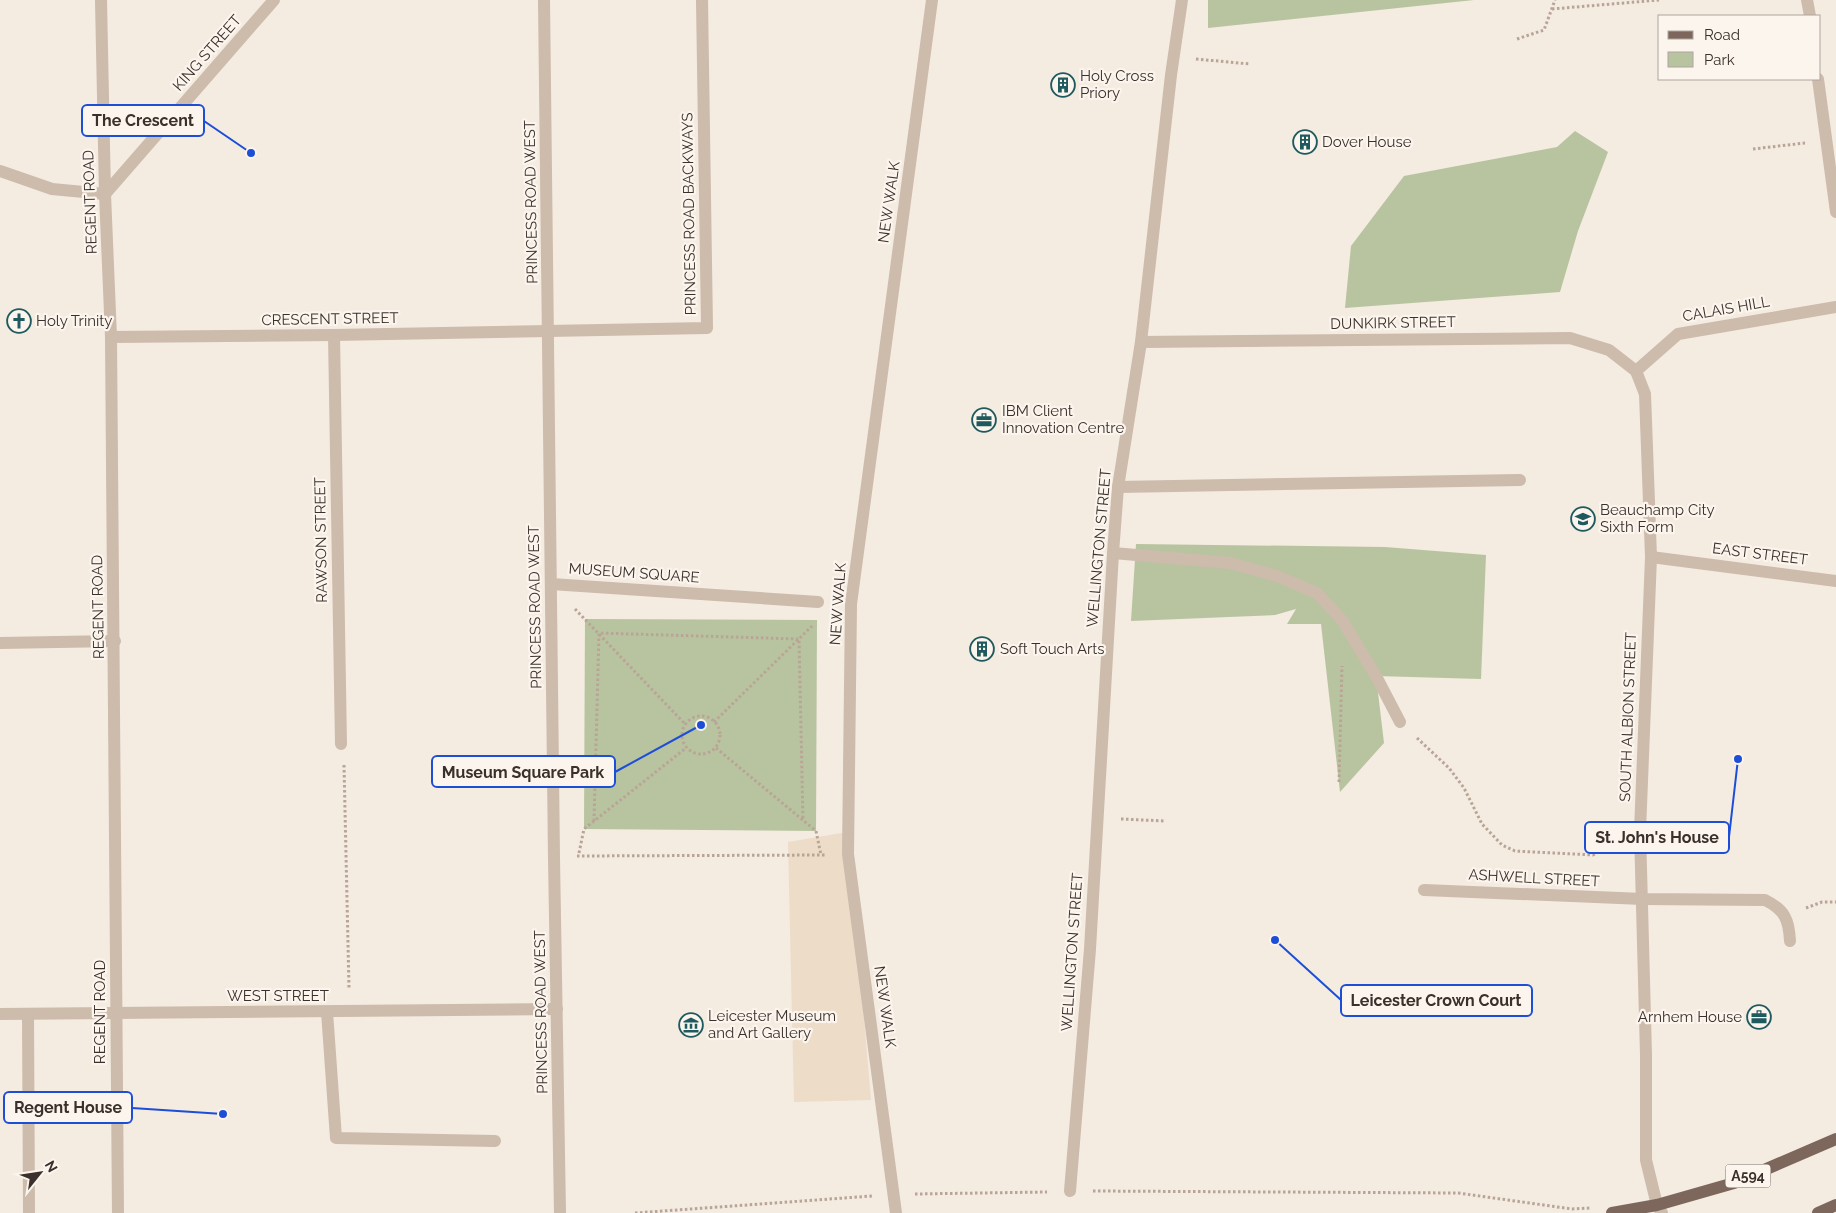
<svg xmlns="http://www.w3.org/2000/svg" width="1836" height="1213" font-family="Raleway,sans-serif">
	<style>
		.green { fill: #b8c4a0 }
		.plaza { fill: #ecdcc8 }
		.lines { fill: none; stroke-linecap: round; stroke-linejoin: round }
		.path { stroke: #b9a596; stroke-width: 3; stroke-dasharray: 2.5 2.5; stroke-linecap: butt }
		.service { stroke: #cdbbac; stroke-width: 12 }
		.pedestrian { stroke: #cdbbac; stroke-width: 12 }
		.minor { stroke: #cdbbac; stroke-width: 12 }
		.tertiary { stroke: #cdbbac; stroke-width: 12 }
		.primary { stroke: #7d675c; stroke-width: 12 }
		.labels { text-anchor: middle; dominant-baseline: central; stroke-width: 4.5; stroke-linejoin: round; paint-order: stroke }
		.shield { fill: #fbf5ee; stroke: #756b66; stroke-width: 1 }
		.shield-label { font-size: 14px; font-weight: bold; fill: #3b302b }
		.street-label { font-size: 15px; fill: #3b302b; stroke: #fbf5ee }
		.poi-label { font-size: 15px; fill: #3b302b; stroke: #fbf5ee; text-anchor: start }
		.leader { fill: none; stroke: #1d4ed8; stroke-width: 2 }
		.callout-dot { fill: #1d4ed8; stroke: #fbf5ee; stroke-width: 2 }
		.callout { fill: #fbf5ee; stroke: #1d4ed8; stroke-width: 2 }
		.callout-label { font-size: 16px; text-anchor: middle; font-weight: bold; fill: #3b302b }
	</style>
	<rect width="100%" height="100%" fill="#f4ebe1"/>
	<g class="green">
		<polygon points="1208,0 1474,0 1208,28"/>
		<polygon points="1575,131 1608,152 1578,231 1560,292 1345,308 1351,246 1404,176 1557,147"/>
		<polygon points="1136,544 1385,547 1486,555 1481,679 1376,676 1384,743 1340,792 1321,624 1287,624 1296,609 1275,615 1131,621"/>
		<polygon points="585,619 817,620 816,831 584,829"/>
	</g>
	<polygon class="plaza" points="848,832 871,1100 794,1102 788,842"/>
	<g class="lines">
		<g class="path">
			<polyline points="1552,9 1659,0"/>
			<polyline points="1517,39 1544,30 1555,0"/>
			<polyline points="1196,59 1250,64"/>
			<polyline points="1753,149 1805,143"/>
			<polyline points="575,609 685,724"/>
			<circle cx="701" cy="735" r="19"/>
			<polyline points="714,722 812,626"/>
			<polyline points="1417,738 1449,768 1464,788 1482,824 1502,845 1515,851 1593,855 1618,842"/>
			<polyline points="716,748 816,831 821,855"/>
			<polyline points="344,765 349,988"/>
			<polyline points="1339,782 1342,666"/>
			<polyline points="1121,819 1165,821"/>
			<polyline points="594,821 599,633 799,639 803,821"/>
			<polyline points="579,853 584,829 686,748"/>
			<polyline points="577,856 826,855"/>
			<polyline points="1806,908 1822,902 1836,902"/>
			<polyline points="1093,1191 1458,1193 1572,1209 1590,1208"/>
			<polyline points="915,1194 1047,1192"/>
			<polyline points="635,1213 872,1196"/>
		</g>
		<g class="service">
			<polyline points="1118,487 1520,480"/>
			<polyline points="1113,553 1230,563 1277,576 1317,593 1342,620 1376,676 1400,722"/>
			<polyline points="551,584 818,602"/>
			<polyline points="327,1012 336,1138 495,1141"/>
			<polyline points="28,1014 29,1213"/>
		</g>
		<polyline class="pedestrian" points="896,1213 848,854 851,604 932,0"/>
		<g class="minor">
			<polyline points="544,0 554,858 560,1213"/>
			<polyline points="1807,0 1810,16"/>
			<polyline points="1818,79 1836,212"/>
			<polyline points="0,171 52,189 105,194 274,0"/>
			<polyline points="334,335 341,744"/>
			<polyline points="111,337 334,335 707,328 702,0"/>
			<polyline points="1141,342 1570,338 1609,350 1636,371"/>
			<polyline points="1636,371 1645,394 1651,557 1640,831 1646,1055 1646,1160 1657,1205 1662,1213"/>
			<polyline points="1636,371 1678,334 1836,307"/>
			<polyline points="1651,557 1836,581"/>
			<polyline points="0,643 115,641"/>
			<path d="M1424,890L1643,899L1765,900C1785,910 1789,920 1790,941"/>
			<polyline points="0,1014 557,1009"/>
			<polyline points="1070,1191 1090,949 1113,553 1118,487 1141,342 1171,75 1182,0"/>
		</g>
		<polyline class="tertiary" points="101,0 105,194 111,337 118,1213"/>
		<g class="primary">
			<polyline points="1612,1213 1657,1205 1734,1183 1836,1139"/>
			<polyline points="1818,1213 1836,1205"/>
		</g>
	</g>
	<defs>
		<g id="building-ring" transform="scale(1.25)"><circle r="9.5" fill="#fbf5ee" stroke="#1f5a5e" stroke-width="1.5"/><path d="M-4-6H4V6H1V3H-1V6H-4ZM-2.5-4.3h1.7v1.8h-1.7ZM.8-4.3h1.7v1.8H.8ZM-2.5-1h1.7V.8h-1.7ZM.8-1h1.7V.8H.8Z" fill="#1f5a5e"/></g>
		<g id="church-ring" transform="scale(1.25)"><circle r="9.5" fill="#fbf5ee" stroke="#1f5a5e" stroke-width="1.5"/><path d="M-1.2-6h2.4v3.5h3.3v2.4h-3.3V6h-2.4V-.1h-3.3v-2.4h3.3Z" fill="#1f5a5e"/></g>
		<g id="office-ring" transform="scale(1.25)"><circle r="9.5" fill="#fbf5ee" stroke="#1f5a5e" stroke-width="1.5"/><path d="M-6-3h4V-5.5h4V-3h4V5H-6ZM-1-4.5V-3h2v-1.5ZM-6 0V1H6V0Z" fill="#1f5a5e"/></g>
		<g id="university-ring" transform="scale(1.25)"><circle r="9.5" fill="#fbf5ee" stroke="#1f5a5e" stroke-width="1.5"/><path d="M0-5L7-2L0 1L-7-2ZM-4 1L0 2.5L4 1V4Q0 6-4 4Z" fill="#1f5a5e"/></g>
		<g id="museum-ring" transform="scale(1.25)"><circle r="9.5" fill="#fbf5ee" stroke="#1f5a5e" stroke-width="1.5"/><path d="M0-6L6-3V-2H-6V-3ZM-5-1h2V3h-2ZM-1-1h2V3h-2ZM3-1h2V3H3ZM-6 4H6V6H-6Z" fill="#1f5a5e"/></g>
	</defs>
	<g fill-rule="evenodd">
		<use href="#building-ring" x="1063" y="85"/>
		<use href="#building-ring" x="1305" y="142"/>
		<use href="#church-ring" x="19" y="321"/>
		<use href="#office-ring" x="984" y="420"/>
		<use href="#university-ring" x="1583" y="519"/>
		<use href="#building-ring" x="982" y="649"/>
		<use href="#office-ring" x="1759" y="1017"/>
		<use href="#museum-ring" x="691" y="1025"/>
	</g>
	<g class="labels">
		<rect class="shield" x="1725.5" y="1164.5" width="45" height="23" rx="4"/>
		<g class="shield-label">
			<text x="1748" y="1176">A594</text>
		</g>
		<g class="street-label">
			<text transform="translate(207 53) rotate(-49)">KING STREET</text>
			<text transform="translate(90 202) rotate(-92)">REGENT ROAD</text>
			<text transform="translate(531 202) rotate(-91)">PRINCESS ROAD WEST</text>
			<text transform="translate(889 202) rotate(-82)">NEW WALK</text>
			<text transform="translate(689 214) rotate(-91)">PRINCESS ROAD BACKWAYS</text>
			<text transform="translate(1726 309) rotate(-10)">CALAIS HILL</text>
			<text transform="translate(330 319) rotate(-1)">CRESCENT STREET</text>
			<text transform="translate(1393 323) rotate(-1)">DUNKIRK STREET</text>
			<text transform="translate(321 540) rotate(-91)">RAWSON STREET</text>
			<text transform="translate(1099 548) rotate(-85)">WELLINGTON STREET</text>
			<text transform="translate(1760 554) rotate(7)">EAST STREET</text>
			<text transform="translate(634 573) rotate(4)">MUSEUM SQUARE</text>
			<text transform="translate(838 604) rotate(-86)">NEW WALK</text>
			<text transform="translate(98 607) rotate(-91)">REGENT ROAD</text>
			<text transform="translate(535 607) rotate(-91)">PRINCESS ROAD WEST</text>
			<text transform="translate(1628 717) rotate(-88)">SOUTH ALBION STREET</text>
			<text transform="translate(1534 878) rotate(3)">ASHWELL STREET</text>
			<text transform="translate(1072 952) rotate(-86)">WELLINGTON STREET</text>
			<text x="278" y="996">WEST STREET</text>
			<text transform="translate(885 1007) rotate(82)">NEW WALK</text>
			<text transform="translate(100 1012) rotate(-90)">REGENT ROAD</text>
			<text transform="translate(541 1012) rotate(-91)">PRINCESS ROAD WEST</text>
		</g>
		<g class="poi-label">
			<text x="1080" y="76">Holy Cross<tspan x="1080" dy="17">Priory</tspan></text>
			<text x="1322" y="142">Dover House</text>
			<text x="36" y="321">Holy Trinity</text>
			<text x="1002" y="411">IBM Client<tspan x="1002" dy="17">Innovation Centre</tspan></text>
			<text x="1600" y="510">Beauchamp City<tspan x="1600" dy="17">Sixth Form</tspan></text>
			<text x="1000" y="649">Soft Touch Arts</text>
			<text x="708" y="1016">Leicester Museum<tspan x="708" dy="17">and Art Gallery</tspan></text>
			<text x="1742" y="1017" text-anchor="end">Arnhem House</text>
		</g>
	</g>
	<path class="leader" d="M251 153L204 121M701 725L615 772M1738 759L1729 837M1275 940L1341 1000M223 1114L132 1108"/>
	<g class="callout-dot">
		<circle cx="251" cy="153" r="5"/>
		<circle cx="701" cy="725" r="5"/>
		<circle cx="1738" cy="759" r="5"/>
		<circle cx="1275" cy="940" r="5"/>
		<circle cx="223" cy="1114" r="5"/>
	</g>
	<g class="callout">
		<rect x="82" y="105" width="122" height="31" rx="5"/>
		<rect x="432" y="756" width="183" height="31" rx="5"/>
		<rect x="1585" y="822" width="144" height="31" rx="5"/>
		<rect x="1341" y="985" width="191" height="31" rx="5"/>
		<rect x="4" y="1092" width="128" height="31" rx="5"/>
	</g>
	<g class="callout-label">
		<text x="143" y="126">The Crescent</text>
		<text x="523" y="778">Museum Square Park</text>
		<text x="1657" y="843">St. John's House</text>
		<text x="1436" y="1006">Leicester Crown Court</text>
		<text x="68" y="1113">Regent House</text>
	</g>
	<rect x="1658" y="15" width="162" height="65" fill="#fbf5ee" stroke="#aea6a0"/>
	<rect x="1668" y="31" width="25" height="8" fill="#7d675c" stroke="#aea6a0"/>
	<text x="1704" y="40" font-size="15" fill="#3b302b">Road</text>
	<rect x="1668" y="52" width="25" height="15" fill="#b8c4a0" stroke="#aea6a0"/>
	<text x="1704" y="65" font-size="15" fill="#3b302b">Park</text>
	<g transform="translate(40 1173) rotate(60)" stroke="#fbf5ee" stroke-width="4" paint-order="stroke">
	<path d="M0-4L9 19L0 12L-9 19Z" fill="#3b302b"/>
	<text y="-8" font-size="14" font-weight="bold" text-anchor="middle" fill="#3b302b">N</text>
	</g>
</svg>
